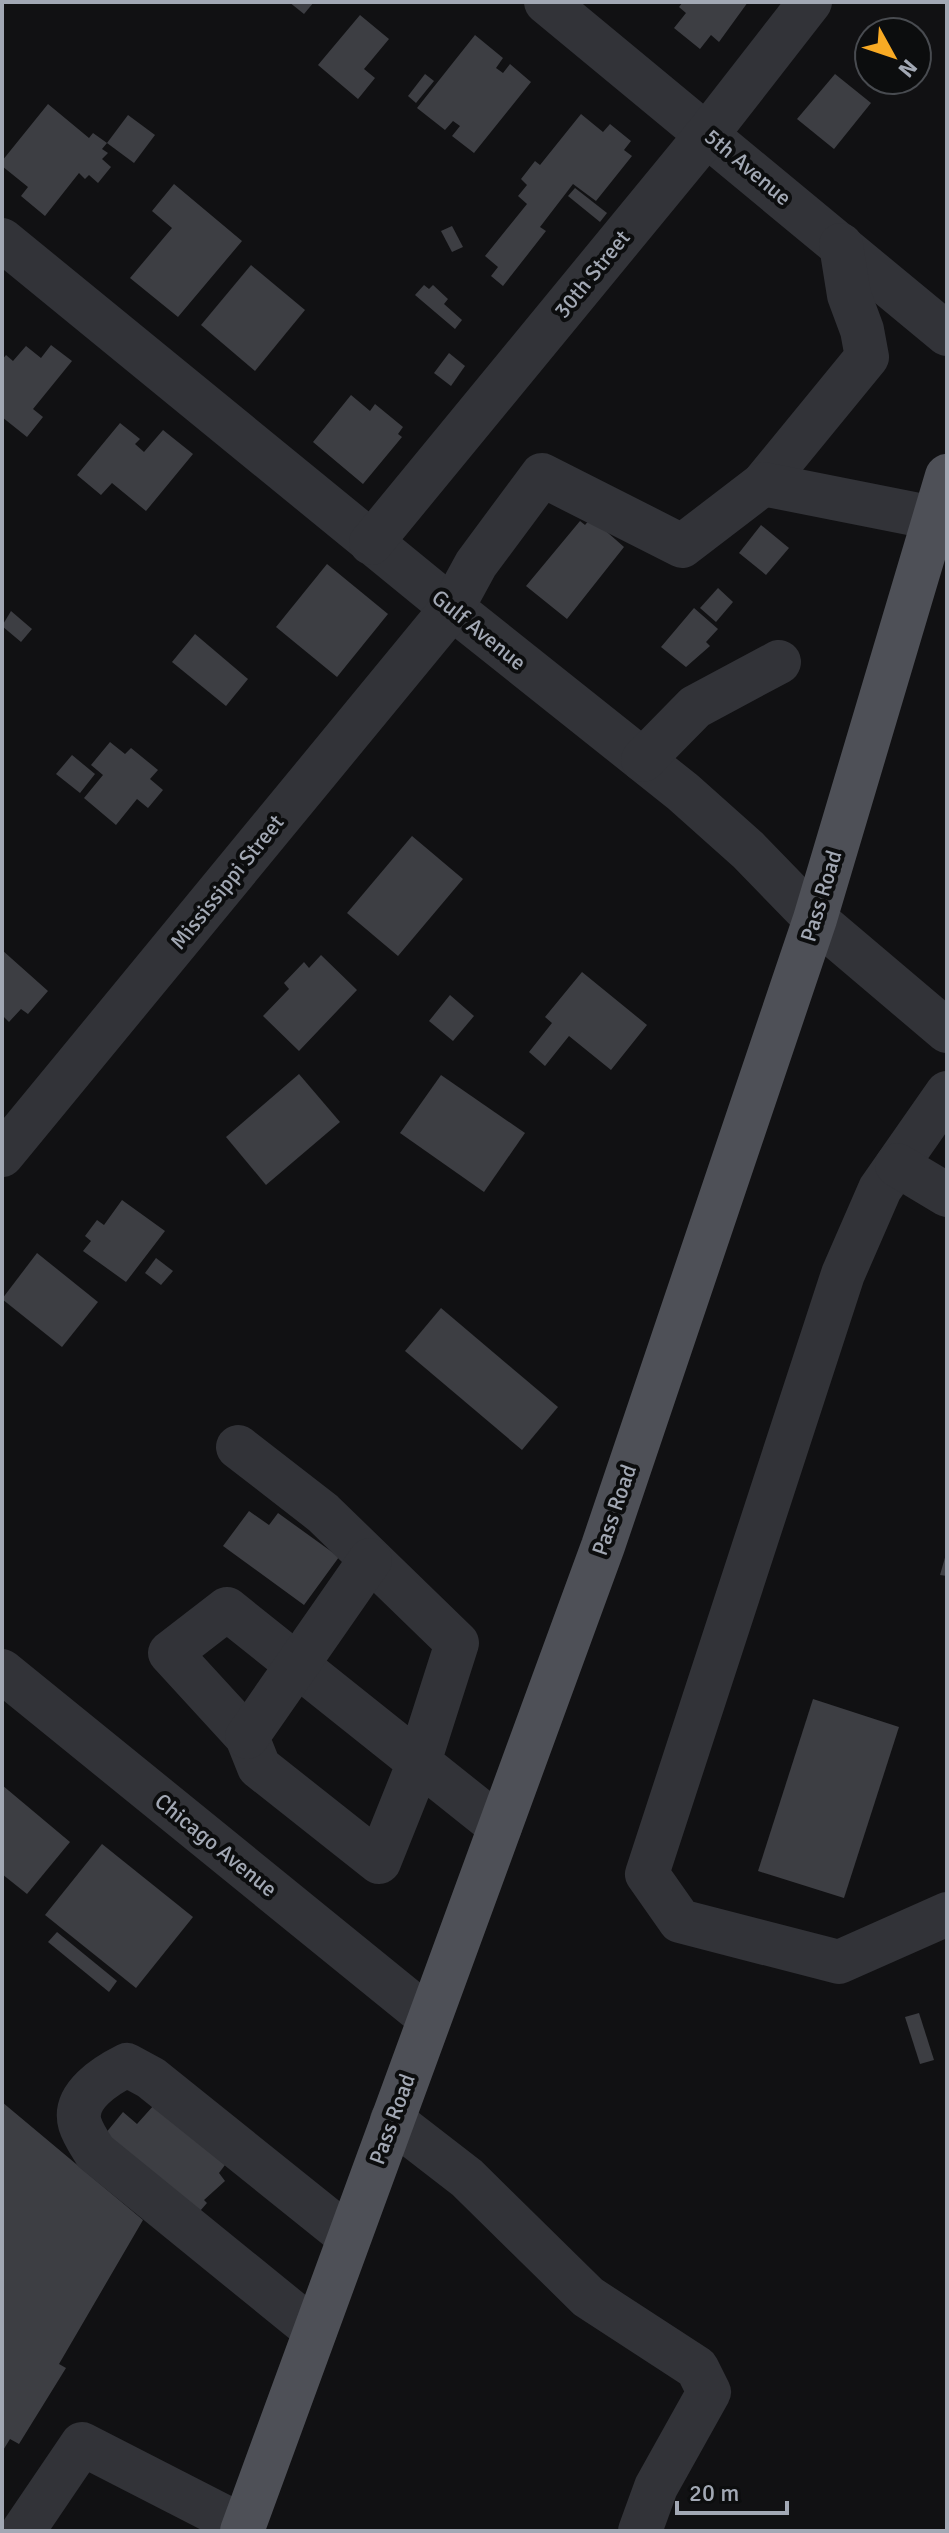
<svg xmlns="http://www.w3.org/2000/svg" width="949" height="2533" font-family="Signika,sans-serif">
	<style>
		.building { fill: #3d3e43 }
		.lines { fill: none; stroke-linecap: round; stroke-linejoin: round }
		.minor { stroke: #323338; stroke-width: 44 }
		.major { stroke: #4e5057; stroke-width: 44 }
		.labels { text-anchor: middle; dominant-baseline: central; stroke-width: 8; stroke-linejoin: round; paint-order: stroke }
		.street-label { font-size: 22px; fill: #a2a8b4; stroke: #0c0d0e }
	</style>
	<rect width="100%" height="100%" fill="#111113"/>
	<g class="building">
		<polygon points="289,2 314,2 304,14"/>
		<polygon points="683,2 748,2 719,42 711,35 700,49 674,28 686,13 679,7"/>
		<polygon points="360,15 389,39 364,69 375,78 358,99 318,65"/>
		<polygon points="475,35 503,58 496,68 503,73 510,64 531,82 474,153 452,136 460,126 453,121 445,130 417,108"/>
		<polygon points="425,74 434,81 416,103 408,96"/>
		<polygon points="835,74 871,103 834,149 797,119"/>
		<polygon points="48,104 89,138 93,133 107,143 102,149 108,153 102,159 111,167 98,183 89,175 85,179 79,173 45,216 21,196 28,187 2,166 2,161"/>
		<polygon points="581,114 603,132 610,124 631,141 624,150 632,156 596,201 573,184 540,227 546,231 503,286 491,276 498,267 485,256 527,204 518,196 527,185 521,179 535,161 540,165"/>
		<polygon points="128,115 155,135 134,163 107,143"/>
		<polygon points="174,184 242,241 178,317 130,278 172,228 152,211"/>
		<polygon points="575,188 607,213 600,222 568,196"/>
		<polygon points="452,226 463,247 452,252 441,231"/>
		<polygon points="251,265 305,310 255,371 201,325"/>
		<polygon points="424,285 429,289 433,285 448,299 444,304 462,320 455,329 415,295"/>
		<polygon points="51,345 72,361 33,409 43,417 27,437 2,417 2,360 6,355 13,361 26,346 41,358"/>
		<polygon points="449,353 465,366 451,386 434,373"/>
		<polygon points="351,395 370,411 375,404 403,427 398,434 402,437 363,484 313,442"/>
		<polygon points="120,423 140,439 135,444 144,452 163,430 193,454 146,511 112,483 101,495 77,475"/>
		<polygon points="591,518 624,547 567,619 526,586 580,521 585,525"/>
		<polygon points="761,525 789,548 766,575 739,553"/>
		<polygon points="327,564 388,614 337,677 276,627"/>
		<polygon points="718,588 733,602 716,622 700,608"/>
		<polygon points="694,608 718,629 706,642 710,646 686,667 661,647"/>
		<polygon points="11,611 32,629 21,642 2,626"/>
		<polygon points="195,634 248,679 226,706 172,662"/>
		<polygon points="110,742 125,754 131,748 158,770 150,779 163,790 148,808 137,799 116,825 84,798 103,775 91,765"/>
		<polygon points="72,755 95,774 80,793 56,774"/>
		<polygon points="412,836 463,879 398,956 347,913"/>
		<polygon points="2,950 48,991 28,1014 21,1009 9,1022 2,1015"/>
		<polygon points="321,955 357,990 299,1051 263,1016 289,989 284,983 304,962 309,968"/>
		<polygon points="582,972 647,1025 611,1070 569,1036 545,1066 529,1052 552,1023 545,1017"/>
		<polygon points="450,995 474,1016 453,1041 429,1021"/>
		<polygon points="299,1074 340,1122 266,1185 226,1137"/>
		<polygon points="441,1075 525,1133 484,1192 400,1133"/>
		<polygon points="122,1200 165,1231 126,1282 83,1251 91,1241 85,1236 97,1220 104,1225"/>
		<polygon points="37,1253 98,1302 62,1347 2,1299"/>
		<polygon points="156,1258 173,1271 161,1285 145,1273"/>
		<polygon points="441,1308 558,1407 522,1450 405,1351"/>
		<polygon points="249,1511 269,1525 278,1513 339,1557 304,1605 223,1546"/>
		<polygon points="946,1554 947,1576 940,1575"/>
		<polygon points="813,1699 899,1727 844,1898 758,1871"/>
		<polygon points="2,1785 70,1842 27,1894 2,1874"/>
		<polygon points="102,1844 193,1917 136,1988 45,1915"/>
		<polygon points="57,1932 117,1981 109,1992 48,1942"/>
		<polygon points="919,2013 934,2060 920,2064 905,2017"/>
		<polygon points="2,2102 143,2220 59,2364 66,2368 19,2444 10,2439 2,2452"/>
		<polygon points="154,2105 225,2165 219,2173 225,2181 204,2200 207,2203 200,2211 105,2134 123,2112 137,2124"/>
	</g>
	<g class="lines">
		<g class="minor">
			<polyline points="546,2 947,334"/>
			<polyline points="2,240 452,608 683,792 748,850 815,919 947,1031"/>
			<polyline points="763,484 867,357 862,330 849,295 841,245"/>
			<polyline points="371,543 708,133 810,2"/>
			<polyline points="643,760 695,707 779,662"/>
			<polyline points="947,1093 880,1189 843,1274 647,1874 680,1921 839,1962 947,1914"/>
			<polyline points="2,1155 452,608 476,564 542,475 682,546 763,484 934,518"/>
			<polyline points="897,1165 947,1195"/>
			<path d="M238,1447L323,1513L457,1643L419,1762L379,1862L259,1767L247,1737L170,1653L227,1609C318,1681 409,1754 500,1827"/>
			<polyline points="2,1671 429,2018"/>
			<polyline points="247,1737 370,1560"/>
			<polyline points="392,2120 467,2178 588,2297 697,2368 709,2392 656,2487 640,2531"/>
			<path d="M315,2331L95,2152C90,2144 83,2134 80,2124C72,2096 107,2075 127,2065L151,2078L349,2237"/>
			<polyline points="23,2531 82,2444 244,2527"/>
		</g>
		<polyline class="major" points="242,2531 603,1546 815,919 947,476"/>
	</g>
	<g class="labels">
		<g class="street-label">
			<text transform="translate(748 167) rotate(40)">5th Avenue</text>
			<text transform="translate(592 274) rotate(-51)">30th Street</text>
			<text transform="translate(479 630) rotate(39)">Gulf Avenue</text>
			<text transform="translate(227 882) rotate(-51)">Mississippi Street</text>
			<text transform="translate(821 896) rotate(-73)">Pass Road</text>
			<text transform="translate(614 1510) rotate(-71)">Pass Road</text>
			<text transform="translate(216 1845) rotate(39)">Chicago Avenue</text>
			<text transform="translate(392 2119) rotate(-70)">Pass Road</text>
		</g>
	</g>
	<rect width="949" height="2533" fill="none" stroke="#a2a8b4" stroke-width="8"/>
	<g transform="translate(893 56) rotate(130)"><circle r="38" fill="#0c0d0e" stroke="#484b50" stroke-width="2"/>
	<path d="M0-6L14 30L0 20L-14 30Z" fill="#f8aa24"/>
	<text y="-12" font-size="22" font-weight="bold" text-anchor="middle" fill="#a2a8b4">N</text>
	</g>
	<path d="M677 2501v12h110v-12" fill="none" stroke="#a2a8b4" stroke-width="4"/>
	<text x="689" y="2501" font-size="24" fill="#a2a8b4" stroke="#0c0d0e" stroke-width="6" paint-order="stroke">20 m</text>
</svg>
